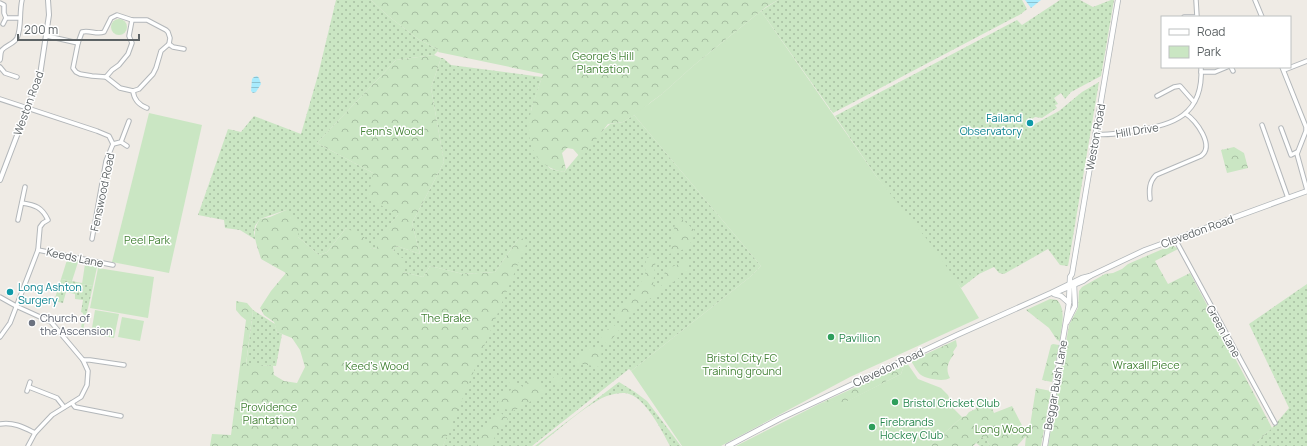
<svg xmlns="http://www.w3.org/2000/svg" width="1307" height="446" font-family="Manrope,sans-serif">
	<style>
		.grass { fill: url(#grass-dots) }
		.forest { fill: url(#forest-crowns) }
		.park { fill: #cae6c3 }
		.water { fill: url(#water-rules) }
		.lines { fill: none; stroke-linecap: round; stroke-linejoin: round }
		.minor-casing { stroke: #b3b7ba; stroke-width: 5.5 }
		.tertiary-casing { stroke: #b3b7ba; stroke-width: 6 }
		.secondary-casing { stroke: #b2b7ba; stroke-width: 6 }
		.minor { stroke: #fff; stroke-width: 3.5 }
		.tertiary { stroke: #fff; stroke-width: 4 }
		.secondary { stroke: #fff; stroke-width: 4.5 }
		.culture-dot { fill: #0f9aa8; stroke: #fff; stroke-width: 1.5 }
		.worship-dot { fill: #6b7280; stroke: #fff; stroke-width: 1.5 }
		.leisure-dot { fill: #2e9e5b; stroke: #fff; stroke-width: 1.5 }
		.labels { text-anchor: middle; dominant-baseline: central; stroke-width: 3; stroke-linejoin: round; paint-order: stroke }
		.park-label { font-size: 11px; fill: #448337; stroke: #fff }
		.street-label { font-size: 11px; fill: #5d6365; stroke: #fff }
		.culture-label { font-size: 11px; fill: #0d838f; stroke: #fff; text-anchor: end }
		.worship-label { font-size: 11px; fill: #5b616d; stroke: #fff; text-anchor: start }
		.leisure-label { font-size: 11px; fill: #27864d; stroke: #fff; text-anchor: start }
	</style>
	<defs>
		<pattern id="grass-dots" width="8" height="8" patternUnits="userSpaceOnUse"><rect width="8" height="8" fill="#cae6c3"/><path d="M2 2h.1M6 6h.1" fill="none" stroke="#a7bea2" stroke-width="1.8" stroke-linecap="round"/></pattern>
		<pattern id="forest-crowns" width="20" height="18" patternUnits="userSpaceOnUse"><rect width="20" height="18" fill="#cae6c3"/><path d="M2 6a3 3 0 1 1 6 0M12 15a3 3 0 1 1 6 0" fill="none" stroke="#a7bea2"/></pattern>
		<pattern id="water-rules" width="6" height="5" patternUnits="userSpaceOnUse"><rect width="6" height="5" fill="#a8ebfd"/><path d="M0 2.5h6" fill="none" stroke="#8cc2d0"/></pattern>
	</defs>
	<rect width="100%" height="100%" fill="#efebe5"/>
	<g class="grass">
		<polygon points="336,0 371,0 387,15 418,39 439,50 434,55 396,60 317,143 373,173 398,215 378,239 377,248 371,249 346,228 327,252 319,255 298,237 286,210 260,219 255,226 254,233 256,240 240,230 225,228 224,220 198,215 228,129 241,132 254,116 301,134 318,75"/>
		<polygon points="778,0 1022,0 1027,9 1021,14 833,113 761,11"/>
		<polygon points="1060,0 1080,0 1093,7 1111,0 1114,0 1101,76 1071,92 1065,99 1061,93 1054,98 1058,104 1055,105 1057,108 1042,118 1035,117 1027,122 1028,127 1033,125 1059,111 1082,92 1099,82 1068,266 1060,265 1048,249 1004,274 999,273 994,267 979,274 961,288 876,176 835,116 1017,20 1022,25"/>
		<polygon points="441,58 443,58 451,65 542,77 531,110 539,159 551,169 564,172 585,147 610,124 623,122 634,115 761,266 750,277 631,371 629,369 532,446 443,446 519,238 495,272 463,274 430,266 423,277 403,272 393,251 397,246 420,254 412,223 444,162 431,88"/>
		<polygon points="61,279 82,283 82,284 93,286 83,330 81,329 83,313 81,312 83,300 75,299 75,294 66,292 63,303 54,301"/>
		<polygon points="1307,284 1307,446 1252,446 1272,428 1289,408 1249,324"/>
		<polygon points="253,310 275,324 277,332 282,334 276,366 246,365"/>
		<path d="M619,382L635,392L647,401L681,446H670C662,431 646,399 629,394C622,391 608,395 602,398C580,410 558,430 538,446H535Z"/>
		<polygon points="985,437 990,446 980,446 976,443 981,438"/>
	</g>
	<g class="forest">
		<path d="M371,0H778L766,7L740,28L693,66L662,94L651,102L641,111L623,122L608,124L581,158L573,149L567,148L562,153L566,169L564,172C552,170 540,164 534,152C521,125 535,100 543,74L438,52L439,50L418,39L387,15Z"/>
		<path d="M434,55L441,58L431,88L444,162L412,223L420,254L397,246L393,251L404,259L403,272L423,277L430,266L463,274L495,272L519,238L528,240L443,446H210L212,434L231,435L246,320L241,316L236,310V301L247,303L253,310L246,364L273,366L274,375L284,381L297,383L305,367L300,350L292,338L277,332L274,322L264,315L260,308L271,291L286,273L261,259C257,244 250,233 260,219L270,217L286,210L292,214L300,221L298,237L319,255L327,252L346,228L364,237L371,249L377,248V239L398,215L368,198L373,173L317,143L396,60Z"/>
		<polygon points="1234,147 1244,153 1248,168 1227,173 1221,150"/>
		<polygon points="677,214 696,232 688,248 669,254"/>
		<polygon points="1172,245 1178,249 1155,261 1168,284 1190,273 1272,428 1252,446 1048,446 1069,325 1078,308 1079,291 1082,287 1105,274 1113,273 1122,269 1128,264"/>
		<polygon points="646,257 656,257 653,286 659,288 663,284 665,270 690,259 687,271 680,272 679,278 641,305 625,322 615,316 634,294 645,275"/>
		<path d="M1050,299L1057,300C1067,310 1061,328 1060,341L1057,340L1049,328L1026,310Z"/>
		<polygon points="612,324 620,329 608,344 599,340"/>
		<path d="M956,340L957,346L953,352L954,354C948,362 945,369 950,378C944,382 927,379 921,375C917,372 914,365 911,361Z"/>
		<polygon points="1053,344 1059,345 1052,382 1042,380 1051,345"/>
		<polygon points="598,347 602,350 599,367 570,362 579,359 585,350"/>
		<polygon points="904,365 901,374 840,405 840,401 821,403"/>
		<polygon points="560,372 565,374 558,384 551,385 553,378"/>
		<polygon points="508,377 523,387 533,377 546,393 513,411 496,407 501,395 511,390"/>
		<polygon points="1036,388 1051,391 1041,446 1025,446 1026,436 1017,446 990,446 985,437 981,438 973,446 930,446 962,417 966,416 969,412 976,409 978,404 987,397 994,413 1012,406 1027,435 1029,432"/>
		<polygon points="501,413 508,419 497,432 491,446 477,446 481,433"/>
	</g>
	<g class="park">
		<polygon points="761,11 876,176 930,243 956,280 979,318 850,377 721,446 682,446 631,371 750,277 761,266 634,115 662,94 693,66"/>
		<circle cx="119" cy="27" r="8"/>
		<polygon points="149,113 202,125 169,273 112,262"/>
		<polygon points="68,257 79,259 72,281 61,279"/>
		<polygon points="85,264 97,267 93,286 82,284"/>
		<polygon points="98,268 154,277 148,318 90,308"/>
		<polygon points="95,310 119,314 114,338 91,334"/>
		<polygon points="122,317 144,321 140,341 118,337"/>
		<polygon points="907,363 918,379 941,388 948,395 953,408 962,417 930,446 736,446 821,403 840,400 841,404 901,374 904,365"/>
	</g>
	<g class="water">
		<polygon points="1025,0 1041,0 1031,8"/>
		<polygon points="257,76 259,78 261,84 256,92 253,93 251,91 252,79 254,77"/>
	</g>
	<g class="lines">
		<g class="minor-casing">
			<g id="minor">
				<polyline points="1196,0 1197,17"/>
				<polyline points="1255,0 1262,17"/>
				<polyline points="0,3 4,5 4,13 6,18 20,18"/>
				<path d="M117,15L132,20H147L166,30L168,32L170,38L169,44L161,51L156,68L153,74L139,89L133,91L120,88L106,77L92,76L80,74L76,72L73,68L78,43L82,32C90,30 97,35 104,32L111,18Z"/>
				<polyline points="1184,17 1196,17"/>
				<polyline points="3,24 6,18"/>
				<polyline points="47,36 78,43"/>
				<polyline points="169,44 173,47 184,49"/>
				<path d="M0,60C1,57 0,53 2,50C6,45 14,44 17,38C22,27 19,13 22,0"/>
				<polyline points="0,67 5,73 17,77"/>
				<polyline points="1231,67 1233,71"/>
				<polyline points="1282,67 1306,127 1306,131 1297,154 1307,190"/>
				<polyline points="1284,70 1307,61"/>
				<polyline points="1201,72 1215,72 1227,67"/>
				<polyline points="106,77 112,70 119,65 128,54 132,43 129,36 132,20"/>
				<path d="M133,91C134,100 139,105 147,108"/>
				<polyline points="1157,96 1174,87 1180,86 1194,102"/>
				<polyline points="0,99 97,131 109,136 113,144 106,161 92,239"/>
				<polyline points="1262,125 1288,198"/>
				<polyline points="1281,128 1291,155 1297,152"/>
				<path d="M1095,134C1108,136 1120,133 1132,131C1173,126 1204,115 1201,67"/>
				<polyline points="121,142 127,146"/>
				<polyline points="113,144 121,142 129,121"/>
				<path d="M1150,199C1149,190 1149,182 1156,175L1201,156C1215,146 1196,120 1186,114"/>
				<polyline points="18,220 25,187"/>
				<polyline points="1175,239 1275,423"/>
				<polyline points="38,250 113,265"/>
				<polyline points="0,297 16,306 51,322 83,360 88,371 87,385 81,397 52,415 35,433 28,446"/>
				<path d="M0,337L10,323L38,250L40,227L43,223L48,220C42,207 35,205 22,203"/>
				<polyline points="83,360 90,360 124,365"/>
				<polyline points="29,387 57,398 64,407"/>
				<polyline points="27,391 30,382"/>
				<polyline points="72,403 75,407 121,416"/>
				<path d="M0,424C14,422 23,427 35,433"/>
			</g>
		</g>
		<g class="tertiary-casing">
			<polyline id="tertiary" points="0,180 40,75 49,15 48,0"/>
		</g>
		<g class="secondary-casing">
			<g id="secondary">
				<polyline points="1057,292 1083,281 1090,276 1145,250 1307,191"/>
				<polyline points="1054,294 1061,296 1069,303"/>
				<polyline points="1067,322 1075,306 1074,284"/>
				<polyline points="728,446 781,418 957,335 1051,293 1082,278 1090,276"/>
				<polyline points="1045,446 1069,303 1070,277 1072,274 1118,0"/>
			</g>
		</g>
		<use href="#minor" class="minor"/>
		<use href="#tertiary" class="tertiary"/>
		<use href="#secondary" class="secondary"/>
	</g>
	<g class="culture-dot">
		<circle cx="1030" cy="123" r="4"/>
		<circle cx="10" cy="292" r="4"/>
	</g>
	<circle class="worship-dot" cx="32" cy="323" r="4"/>
	<g class="leisure-dot">
		<circle cx="831" cy="337" r="4"/>
		<circle cx="895" cy="402" r="4"/>
		<circle cx="872" cy="427" r="4"/>
	</g>
	<g class="labels">
		<g class="park-label">
			<text x="603" y="55">George's Hill<tspan x="603" dy="13">Plantation</tspan></text>
			<text x="392" y="130">Fenn's Wood</text>
			<text x="147" y="239">Peel Park</text>
			<text x="446" y="317">The Brake</text>
			<text x="742" y="357">Bristol City FC<tspan x="742" dy="13">Training ground</tspan></text>
			<text x="1146" y="364">Wraxall Piece</text>
			<text x="377" y="365">Keed's Wood</text>
			<text x="269" y="406">Providence<tspan x="269" dy="13">Plantation</tspan></text>
			<text x="1003" y="428">Long Wood</text>
		</g>
		<g class="street-label">
			<text transform="translate(28 103) rotate(-70)">Weston Road</text>
			<text transform="translate(1137 130) rotate(-9)">Hill Drive</text>
			<text transform="translate(1095 137) rotate(-80)">Weston Road</text>
			<text transform="translate(102 192) rotate(-78)">Fenswood Road</text>
			<text transform="translate(1197 231) rotate(-20)">Clevedon Road</text>
			<text transform="translate(75 257) rotate(12)">Keeds Lane</text>
			<text transform="translate(1224 331) rotate(61)">Green Lane</text>
			<text transform="translate(888 367) rotate(-25)">Clevedon Road</text>
			<text transform="translate(1055 385) rotate(-80)">Beggar Bush Lane</text>
		</g>
		<g class="culture-label">
			<text x="1022" y="117">Failand<tspan x="1022" dy="13">Observatory</tspan></text>
			<text x="18" y="286" text-anchor="start">Long Ashton<tspan x="18" dy="13">Surgery</tspan></text>
		</g>
		<g class="worship-label">
			<text x="40" y="317">Church of<tspan x="40" dy="13">the Ascension</tspan></text>
		</g>
		<g class="leisure-label">
			<text x="839" y="337">Pavillion</text>
			<text x="903" y="402">Bristol Cricket Club</text>
			<text x="880" y="421">Firebrands<tspan x="880" dy="13">Hockey Club</tspan></text>
		</g>
	</g>
	<rect x="1161" y="16" width="130" height="52" fill="#ffffff" stroke="#bec1c1"/>
	<rect x="1169" y="29" width="20" height="6" fill="#ffffff" stroke="#bec1c1"/>
	<text x="1197" y="36" font-size="12" fill="#5d6365">Road</text>
	<rect x="1169" y="46" width="20" height="12" fill="#cae6c3" stroke="#bec1c1"/>
	<text x="1197" y="56" font-size="12" fill="#5d6365">Park</text>
	<path d="M18 34v6h121v-6" fill="none" stroke="#5d6365" stroke-width="2"/>
	<text x="24" y="34" font-size="12" fill="#5d6365" stroke="#ffffff" stroke-width="3" paint-order="stroke">200 m</text>
</svg>
